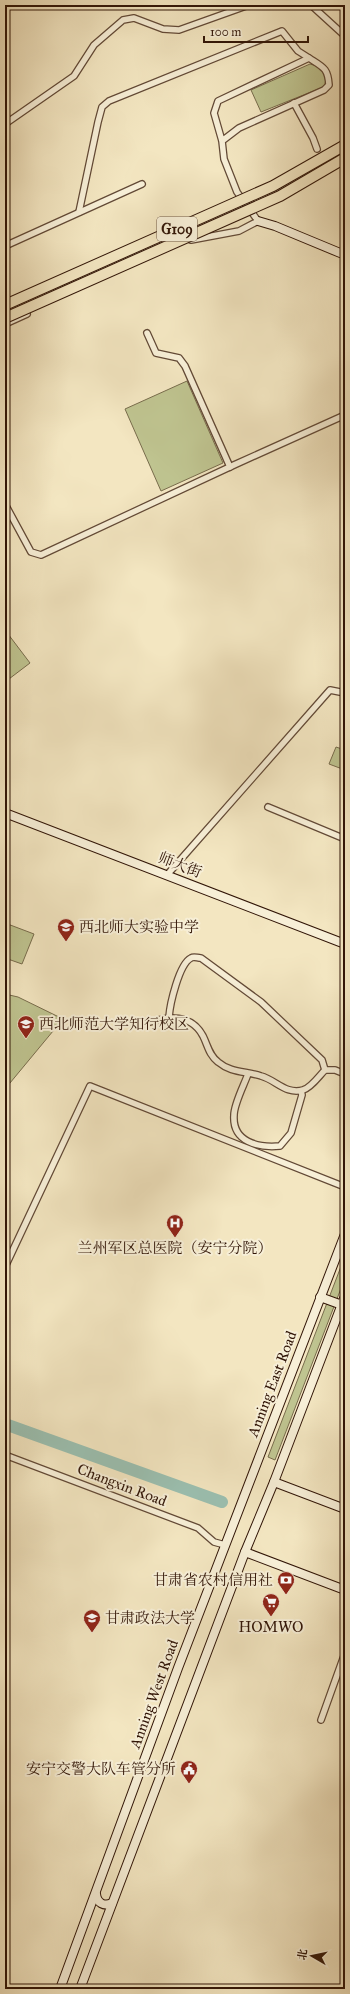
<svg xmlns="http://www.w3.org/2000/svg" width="350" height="1994" font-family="'IM FELL Great Primer','Noto Serif SC',serif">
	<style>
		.green { fill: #bfc490; stroke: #786c4c }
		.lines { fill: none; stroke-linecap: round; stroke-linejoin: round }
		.river { stroke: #9bc0b1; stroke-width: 12 }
		.street-casing { stroke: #624936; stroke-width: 8 }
		.secondary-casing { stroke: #311507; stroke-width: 10 }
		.street { stroke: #f7efd7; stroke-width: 5.5 }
		.secondary { stroke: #f7efd7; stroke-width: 8 }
		.highway-bridge-casing { stroke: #311507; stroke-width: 12; stroke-linecap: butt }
		.highway-bridge { stroke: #f3e6c1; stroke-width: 10 }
		.labels { text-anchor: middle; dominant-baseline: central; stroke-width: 4; stroke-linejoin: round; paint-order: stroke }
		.shield { fill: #f7efd7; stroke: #6c5645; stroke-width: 1 }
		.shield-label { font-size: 14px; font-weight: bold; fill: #311507 }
		.street-label { font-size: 15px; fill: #311507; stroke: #f7efd7 }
		.poi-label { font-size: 15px; fill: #311507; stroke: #f7efd7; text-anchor: start }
	</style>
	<rect width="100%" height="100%" fill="#f3e6c1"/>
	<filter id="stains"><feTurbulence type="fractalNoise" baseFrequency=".005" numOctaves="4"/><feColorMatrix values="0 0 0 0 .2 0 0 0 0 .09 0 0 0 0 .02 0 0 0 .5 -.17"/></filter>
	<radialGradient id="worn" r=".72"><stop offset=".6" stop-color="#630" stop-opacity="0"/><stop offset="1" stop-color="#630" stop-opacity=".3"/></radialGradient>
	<g class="green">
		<path d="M310,64C321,67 328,72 325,84L321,88L261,112L251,90Z"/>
		<polygon points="187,381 223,463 161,491 125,409"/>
		<polygon points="5,630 30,663 5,682"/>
		<polygon points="336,747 345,750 345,770 329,764"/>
		<polygon points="5,923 34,934 22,964 5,958"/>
		<polygon points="5,994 18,997 63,1019 5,1089"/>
		<polygon points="345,1256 345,1278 275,1460 268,1457"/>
	</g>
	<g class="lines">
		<polyline class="river" points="5,1424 222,1502"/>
		<g class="street-casing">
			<g id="street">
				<polyline points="311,5 345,36"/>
				<polyline points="294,103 313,138 317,149"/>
				<polyline points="5,124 74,76 94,45 123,20 134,18 163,29 179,30 249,5"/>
				<polyline points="79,212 98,122 102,107 109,101 282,31 298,51 309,58"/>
				<path d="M191,240L239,231L258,221L237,192L224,159L222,141L214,113L218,101L309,58C323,67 328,68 329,85L324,90L239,128L222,141"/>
				<polyline points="5,246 142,184"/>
				<polyline points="5,324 27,314"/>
				<polyline points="147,333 156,353 179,358 185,366 230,467"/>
				<polyline points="5,504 31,552 41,555 234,465 345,415"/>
				<polyline points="268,807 345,839"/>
				<polyline points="167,875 330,690 345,693"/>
				<path d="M169,1017C170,1004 179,964 191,958C194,956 197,958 201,958L261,1002L322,1060L325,1070"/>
				<path d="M140,1025C162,1018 189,1010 203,1036C208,1046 209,1055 218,1062C231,1073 246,1071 261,1076C276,1080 286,1095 303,1090C311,1088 319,1076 325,1070H335L345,1074"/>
				<path d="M248,1074C244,1085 234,1104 234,1115C232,1142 258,1148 280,1146L291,1133L302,1095L301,1091"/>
				<polyline points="5,1267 90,1086 345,1187"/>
				<polyline points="5,1455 198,1528 214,1542 225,1545"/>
				<polyline points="321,1720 345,1653"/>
			</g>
		</g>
		<g class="secondary-casing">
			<g id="secondary">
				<polyline points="258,221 275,226 345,255"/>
				<polyline points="5,813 345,944"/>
				<polyline points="320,1297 342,1305"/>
				<polyline points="274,1482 345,1509"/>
				<polyline points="245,1552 345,1590"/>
				<path d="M96,1894C97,1903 104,1907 112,1903"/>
				<polyline points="60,1989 178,1668 345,1234"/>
				<polyline points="80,1989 245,1552 274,1482 345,1296"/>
			</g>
		</g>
		<use href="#street" class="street"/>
		<use href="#secondary" class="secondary"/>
		<g class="highway-bridge-casing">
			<g id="highway-bridge">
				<polyline points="5,305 273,186 345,145"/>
				<polyline points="5,318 280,196 345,158"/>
			</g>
		</g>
		<use href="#highway-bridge" class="highway-bridge"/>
	</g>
	<defs>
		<g id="school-pin" transform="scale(0.9)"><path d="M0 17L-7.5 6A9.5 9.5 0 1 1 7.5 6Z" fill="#8f2418" stroke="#f7efd7"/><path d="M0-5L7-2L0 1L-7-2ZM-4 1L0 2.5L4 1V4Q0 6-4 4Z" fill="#fff"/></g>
		<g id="university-pin" transform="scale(0.9)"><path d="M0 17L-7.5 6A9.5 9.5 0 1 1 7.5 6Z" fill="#8f2418" stroke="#f7efd7"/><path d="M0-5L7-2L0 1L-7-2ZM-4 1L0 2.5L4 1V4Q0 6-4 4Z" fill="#fff"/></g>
		<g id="hospital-pin" transform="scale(0.9)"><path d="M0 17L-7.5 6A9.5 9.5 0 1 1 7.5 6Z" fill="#8f2418" stroke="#f7efd7"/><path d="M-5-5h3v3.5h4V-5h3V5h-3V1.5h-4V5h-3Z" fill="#fff"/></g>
		<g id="bank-pin" transform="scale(0.9)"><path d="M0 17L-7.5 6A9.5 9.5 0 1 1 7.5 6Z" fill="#8f2418" stroke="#f7efd7"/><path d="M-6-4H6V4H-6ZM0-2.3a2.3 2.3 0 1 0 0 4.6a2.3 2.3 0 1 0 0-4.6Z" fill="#fff"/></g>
		<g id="supermarket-pin" transform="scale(0.9)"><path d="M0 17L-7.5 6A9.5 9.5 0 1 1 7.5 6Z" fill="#8f2418" stroke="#f7efd7"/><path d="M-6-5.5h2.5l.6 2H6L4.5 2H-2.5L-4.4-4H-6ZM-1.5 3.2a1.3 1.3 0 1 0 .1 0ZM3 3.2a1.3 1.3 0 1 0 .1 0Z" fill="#fff"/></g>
		<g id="civic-pin" transform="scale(0.9)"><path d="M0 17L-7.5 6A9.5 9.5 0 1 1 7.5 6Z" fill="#8f2418" stroke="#f7efd7"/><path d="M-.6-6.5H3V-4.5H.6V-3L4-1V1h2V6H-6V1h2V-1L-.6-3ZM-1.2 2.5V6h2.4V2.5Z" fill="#fff"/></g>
	</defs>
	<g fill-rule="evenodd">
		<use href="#school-pin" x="66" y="927"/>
		<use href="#university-pin" x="26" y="1024"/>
		<use href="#hospital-pin" x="175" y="1223"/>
		<use href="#bank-pin" x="286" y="1580"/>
		<use href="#supermarket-pin" x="271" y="1602"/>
		<use href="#school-pin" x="92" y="1618"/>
		<use href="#civic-pin" x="189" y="1769"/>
	</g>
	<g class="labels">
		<rect class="shield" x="157" y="217" width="40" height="24" rx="3"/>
		<g class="shield-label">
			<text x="177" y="229">G109</text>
		</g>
		<g class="street-label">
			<text transform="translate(180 865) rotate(21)">师大街</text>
			<text transform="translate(272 1384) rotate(-69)">Anning East Road</text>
			<text transform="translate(122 1485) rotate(21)">Changxin Road</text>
			<text transform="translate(154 1694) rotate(-70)">Anning West Road</text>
		</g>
		<g class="poi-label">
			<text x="79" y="927">西北师大实验中学</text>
			<text x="39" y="1024">西北师范大学知行校区</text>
			<text x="175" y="1248" text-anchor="middle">兰州军区总医院（安宁分院）</text>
			<text x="273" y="1580" text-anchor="end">甘肃省农村信用社</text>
			<text x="105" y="1618">甘肃政法大学</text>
			<text x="271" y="1627" text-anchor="middle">HOMWO</text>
			<text x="176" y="1769" text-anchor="end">安宁交警大队车管分所</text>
		</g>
	</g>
	<rect width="350" height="1994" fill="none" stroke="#f3e6c1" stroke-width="20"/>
	<rect x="6" y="6" width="338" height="1982" fill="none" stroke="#311507" stroke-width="2"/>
	<rect x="10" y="10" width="330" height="1974" fill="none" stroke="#311507"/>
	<g transform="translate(312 1956) rotate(279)" stroke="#f7efd7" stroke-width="3" paint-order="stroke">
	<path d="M0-3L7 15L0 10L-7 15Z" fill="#311507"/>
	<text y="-6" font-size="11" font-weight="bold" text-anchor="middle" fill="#311507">北</text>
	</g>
	<path d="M204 36v6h104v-6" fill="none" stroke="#311507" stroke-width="2"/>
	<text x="210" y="36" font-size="12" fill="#311507" stroke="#f7efd7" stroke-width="3" paint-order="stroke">100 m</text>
	<rect width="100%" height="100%" filter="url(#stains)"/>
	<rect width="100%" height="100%" fill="url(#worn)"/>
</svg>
